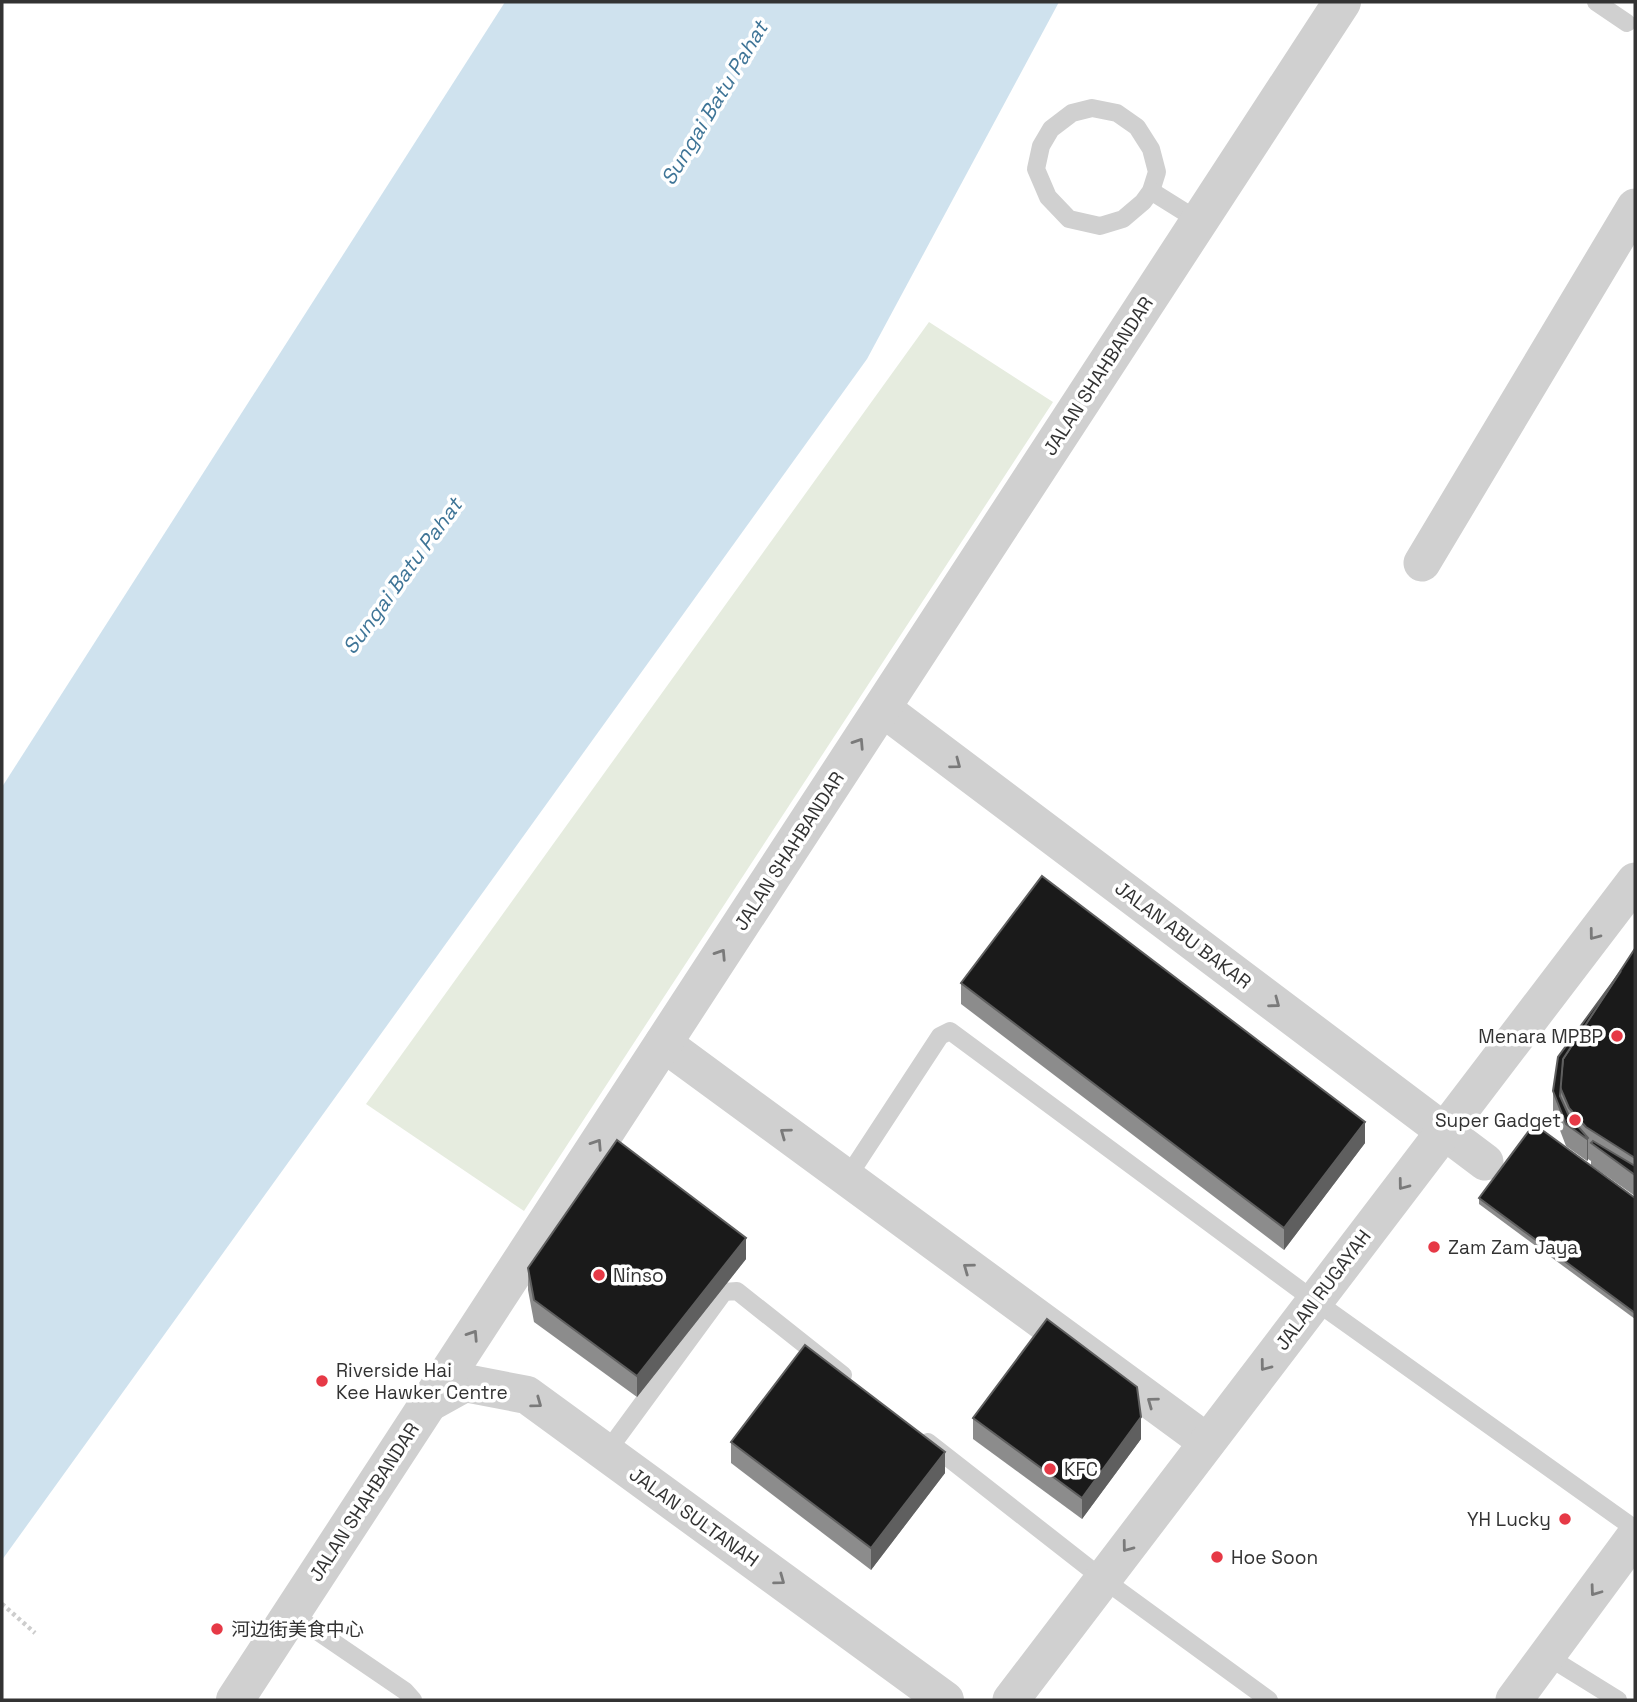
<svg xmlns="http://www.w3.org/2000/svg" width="1637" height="1702" font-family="'Space Grotesk','Noto Sans SC',sans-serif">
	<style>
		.green { fill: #e6ecdf }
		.water { fill: #cfe2ee }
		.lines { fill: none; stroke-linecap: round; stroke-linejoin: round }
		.path { stroke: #cdcdcd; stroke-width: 4.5; stroke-dasharray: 3.5 3.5; stroke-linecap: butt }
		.service { stroke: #d0d0d0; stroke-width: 18 }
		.minor { stroke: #d0d0d0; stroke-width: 37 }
		.tertiary { stroke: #d0d0d0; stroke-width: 38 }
		.wall { fill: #8c8c8c }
		.shaded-wall { fill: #5f5f5f }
		.building { fill: #1a1a1a; stroke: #5f5f5f; stroke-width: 2 }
		.oneway { stroke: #7a7a7a }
		.poi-dot { fill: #e63946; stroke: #fff; stroke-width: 2.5 }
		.labels { text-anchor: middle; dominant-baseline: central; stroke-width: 7; stroke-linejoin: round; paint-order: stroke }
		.street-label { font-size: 19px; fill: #333; stroke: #fff }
		.poi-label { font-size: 19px; fill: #333; stroke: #fff; text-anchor: start }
		.water-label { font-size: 21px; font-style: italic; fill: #3f7597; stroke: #fff }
	</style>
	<rect width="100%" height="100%" fill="#fff"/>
	<polygon class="green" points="929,322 1053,402 524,1211 366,1104"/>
	<polygon class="water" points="505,2 1059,2 867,359 2,1560 2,787"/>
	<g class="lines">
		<polyline class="path" points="2,1604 35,1633"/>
		<g class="service">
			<polyline points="1596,2 1627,23"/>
			<polygon points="1092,108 1117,113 1137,127 1151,149 1157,172 1151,191 1143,202 1123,219 1100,226 1069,219 1048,197 1036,169 1041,146 1051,129 1072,113"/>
			<polyline points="1151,191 1199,221"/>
			<polyline points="847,1178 940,1036 950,1031 1315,1301 1635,1529"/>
			<polyline points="928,1442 1103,1579 1269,1700"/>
			<polyline points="606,1453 724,1292 737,1291 843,1375"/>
			<polyline points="292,1614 405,1691 413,1700"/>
			<polyline points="1547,1656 1618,1700"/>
		</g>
		<g class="minor">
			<polyline points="1422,563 1635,207"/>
			<polyline points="882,708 1485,1162"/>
			<polyline points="663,1043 1207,1442"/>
			<polyline points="1011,1700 1635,881"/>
			<polyline points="1514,1700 1635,1536"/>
		</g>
		<g class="tertiary">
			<polyline points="429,1403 465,1383 527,1395 945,1700"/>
			<polyline points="235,1700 1342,2"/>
		</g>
	</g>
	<g class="wall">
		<polygon points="1635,951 1635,1196 1591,1165 1591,1161 1588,1159 1587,1161 1566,1146 1553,1112 1553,1091"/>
		<polygon points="961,983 1365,1143 1284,1250 961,1004"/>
		<polygon points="1479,1198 1635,1198 1635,1319 1479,1204"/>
		<polygon points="746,1259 637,1397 534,1322 528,1290 528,1268"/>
		<polygon points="973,1418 1141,1439 1082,1519 973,1439"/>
		<polygon points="731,1442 945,1473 871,1570 731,1463"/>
	</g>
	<g class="shaded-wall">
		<polygon points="1365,1122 1365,1143 1284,1250 1284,1228"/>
		<polygon points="1588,1138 1588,1160 1587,1161 1587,1139"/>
		<polygon points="746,1238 746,1259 637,1397 637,1376"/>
		<polygon points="1141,1417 1141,1439 1082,1519 1082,1498"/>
		<polygon points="945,1452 945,1473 871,1570 871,1548"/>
	</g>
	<g class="building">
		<polygon points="1042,876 1365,1122 1284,1228 961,983"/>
		<polygon points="1634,950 1635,951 1635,1158 1586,1127 1569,1108 1560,1087 1563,1059"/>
		<polygon points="1621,971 1563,1059 1560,1096 1569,1116 1588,1138 1587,1139 1566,1124 1553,1091 1558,1057"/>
		<polygon points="1534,1124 1635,1198 1635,1313 1479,1198"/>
		<polygon points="617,1140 746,1238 637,1376 534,1300 528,1268"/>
		<polygon points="1593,1141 1635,1166 1635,1175 1591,1143"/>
		<polygon points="1047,1319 1137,1387 1141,1417 1082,1498 973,1418"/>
		<polygon points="805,1345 945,1452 871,1548 731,1442"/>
	</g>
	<defs><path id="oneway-chevron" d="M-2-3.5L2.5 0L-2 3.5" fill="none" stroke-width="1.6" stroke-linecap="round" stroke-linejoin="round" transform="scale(1.75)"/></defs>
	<g class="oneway">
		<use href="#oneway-chevron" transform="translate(859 743) rotate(-57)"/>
		<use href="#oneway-chevron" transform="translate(956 764) rotate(37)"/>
		<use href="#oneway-chevron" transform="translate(1594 935) rotate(127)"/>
		<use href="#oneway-chevron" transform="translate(721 954) rotate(-57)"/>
		<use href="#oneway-chevron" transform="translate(1275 1003) rotate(37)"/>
		<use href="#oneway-chevron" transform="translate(785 1133) rotate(-144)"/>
		<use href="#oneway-chevron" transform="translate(597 1144) rotate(-57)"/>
		<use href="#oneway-chevron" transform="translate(1403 1185) rotate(127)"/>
		<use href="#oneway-chevron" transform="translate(968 1268) rotate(-144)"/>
		<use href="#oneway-chevron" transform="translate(473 1335) rotate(-57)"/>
		<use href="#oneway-chevron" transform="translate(1265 1366) rotate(127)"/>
		<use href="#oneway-chevron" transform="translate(1152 1402) rotate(-144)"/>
		<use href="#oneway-chevron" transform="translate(537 1403) rotate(36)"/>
		<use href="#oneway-chevron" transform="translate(1127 1547) rotate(127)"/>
		<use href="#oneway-chevron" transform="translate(780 1580) rotate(36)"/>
		<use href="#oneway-chevron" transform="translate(1595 1591) rotate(126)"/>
	</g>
	<g class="poi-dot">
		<circle cx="1617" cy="1036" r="7"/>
		<circle cx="1575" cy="1120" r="7"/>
		<circle cx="1434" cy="1247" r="7"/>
		<circle cx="599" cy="1275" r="7"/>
		<circle cx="322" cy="1381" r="7"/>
		<circle cx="1050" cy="1469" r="7"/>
		<circle cx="1565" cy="1519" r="7"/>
		<circle cx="1217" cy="1557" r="7"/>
		<circle cx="217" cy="1629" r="7"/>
	</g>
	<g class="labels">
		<g class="street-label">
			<text transform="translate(1098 376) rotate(-57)">JALAN SHAHBANDAR</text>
			<text transform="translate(789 851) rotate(-57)">JALAN SHAHBANDAR</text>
			<text transform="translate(1183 935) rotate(37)">JALAN ABU BAKAR</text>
			<text transform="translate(1323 1290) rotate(-53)">JALAN RUGAYAH</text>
			<text transform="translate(364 1502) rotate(-57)">JALAN SHAHBANDAR</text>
			<text transform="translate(694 1517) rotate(36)">JALAN SULTANAH</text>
		</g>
		<g class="poi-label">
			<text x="1603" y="1036" text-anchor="end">Menara MPBP</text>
			<text x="1561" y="1120" text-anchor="end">Super Gadget</text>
			<text x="1448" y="1247">Zam Zam Jaya</text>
			<text x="613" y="1275">Ninso</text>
			<text x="336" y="1370">Riverside Hai<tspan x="336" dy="22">Kee Hawker Centre</tspan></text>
			<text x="1064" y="1469">KFC</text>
			<text x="1551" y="1519" text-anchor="end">YH Lucky</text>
			<text x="1231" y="1557">Hoe Soon</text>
			<text x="231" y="1629">河边街美食中心</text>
		</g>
		<g class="water-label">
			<text transform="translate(714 103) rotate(-59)">Sungai Batu Pahat</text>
			<text transform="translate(402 576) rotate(-54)">Sungai Batu Pahat</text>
		</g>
	</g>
	<rect width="1637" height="1702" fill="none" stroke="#333333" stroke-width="7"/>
</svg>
